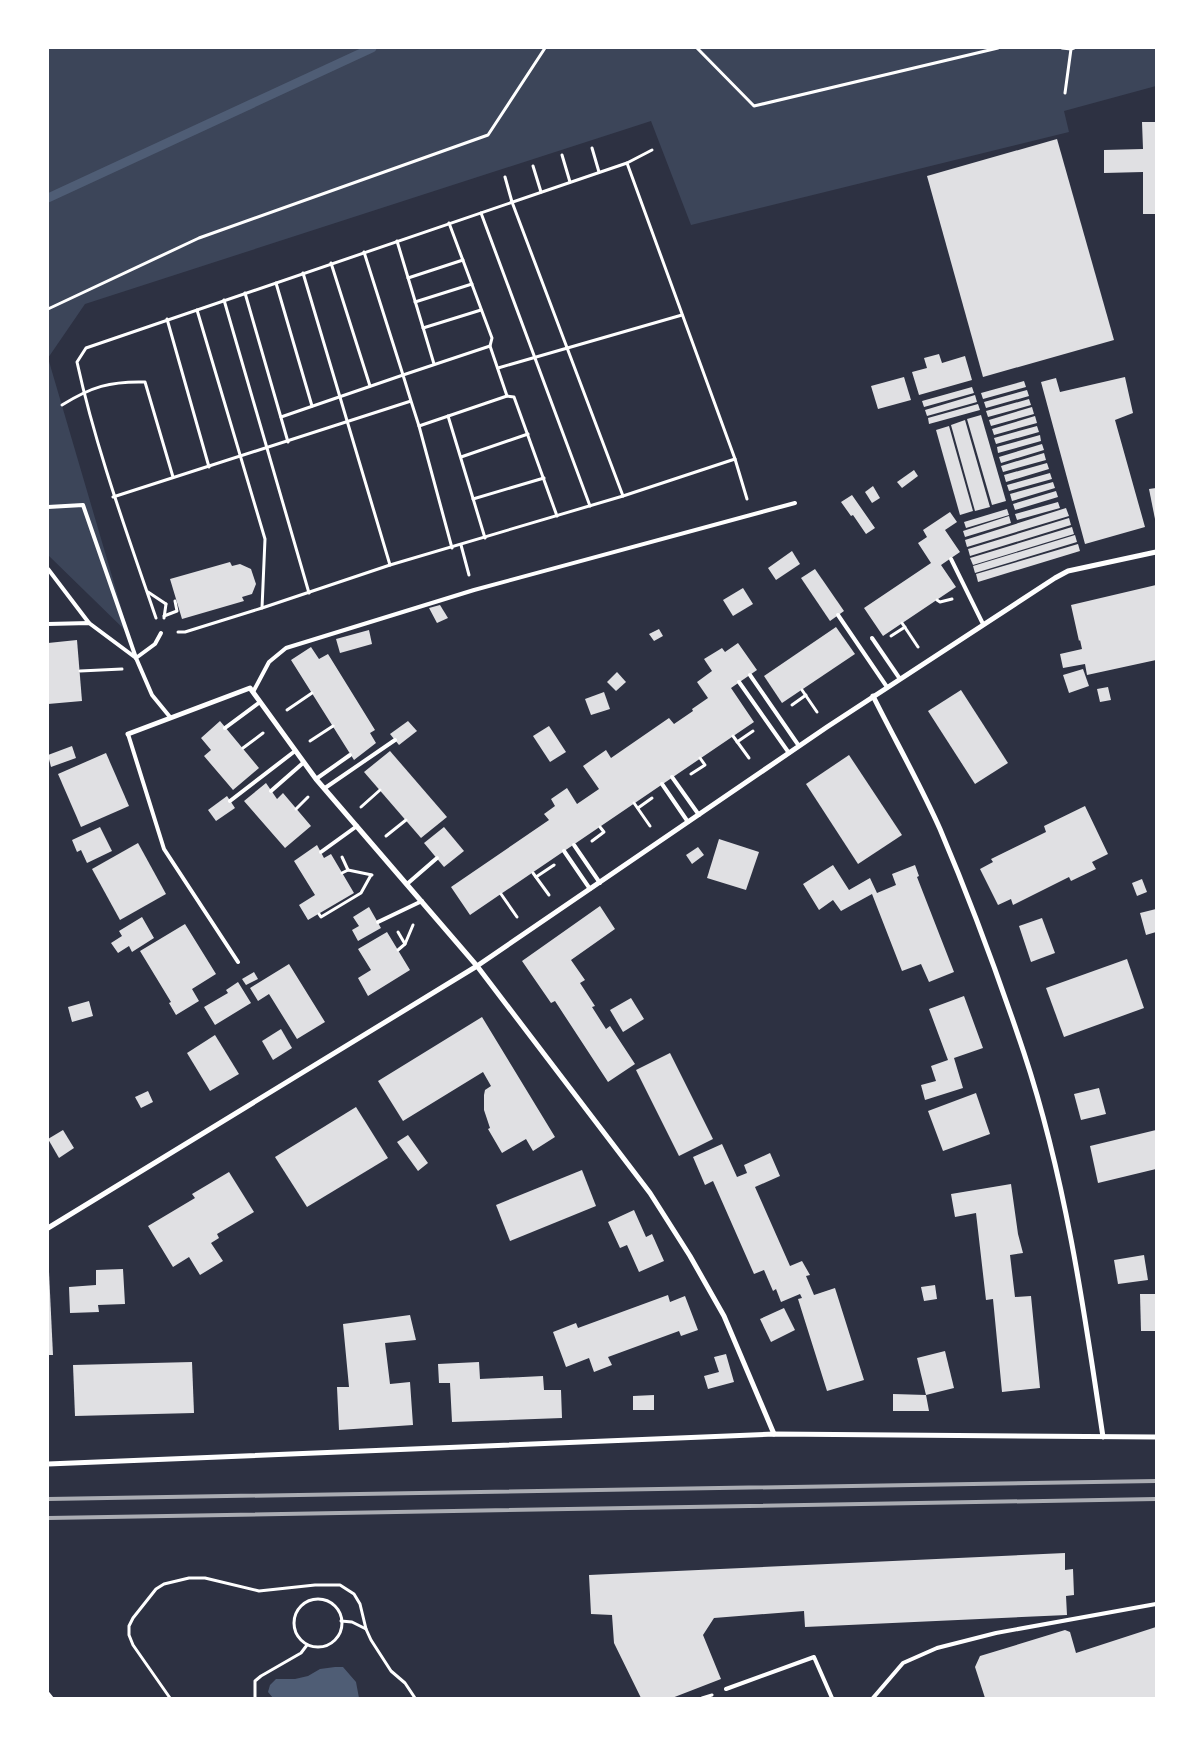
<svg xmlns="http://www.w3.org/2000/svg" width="1204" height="1746" font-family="'Libre Baskerville',serif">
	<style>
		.green { fill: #3c4559 }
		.water { fill: #4f5d75 }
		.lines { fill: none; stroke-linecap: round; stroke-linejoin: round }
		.stream { stroke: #4f5d75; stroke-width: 9 }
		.building { fill: #e0e0e3 }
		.path { stroke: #fff; stroke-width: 3 }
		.service { stroke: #fff; stroke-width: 4 }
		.minor { stroke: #fff; stroke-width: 5 }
		.rail { stroke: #abadb3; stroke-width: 4 }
	</style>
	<rect width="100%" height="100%" fill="#2d3142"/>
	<polygon class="green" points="48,48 1156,48 1156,86 1064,111 1069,132 691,225 651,121 85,304 48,358 129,634 48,555"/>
	<polygon class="water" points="335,1667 343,1667 356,1682 359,1698 273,1698 268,1692 270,1685 276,1679 295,1679 308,1676 320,1669"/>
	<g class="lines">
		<polyline class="stream" points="48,198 372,48"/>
	</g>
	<g class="building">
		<polygon points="1142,122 1156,122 1156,214 1143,214 1143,172 1104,173 1104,150 1143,149"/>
		<polygon points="1057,139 1114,340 983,377 927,176"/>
		<polygon points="939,354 942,363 965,356 972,380 919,395 912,372 927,368 924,358"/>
		<polygon points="904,377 911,400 878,409 871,386"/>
		<polygon points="1125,377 1133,413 1115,420 1145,527 1085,544 1041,382 1056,378 1060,392"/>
		<polygon points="1024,381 1026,387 983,399 981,393"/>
		<polygon points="972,387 974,393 924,407 922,401"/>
		<polygon points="1027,390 1029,396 986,408 984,402"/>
		<polygon points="975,395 977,402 927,416 925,410"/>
		<polygon points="1029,399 1031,405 988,417 986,411"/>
		<polygon points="978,404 980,410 929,424 928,418"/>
		<polygon points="1032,407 1034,414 991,426 989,420"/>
		<polygon points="981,415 1006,501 992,505 967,419"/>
		<polygon points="1035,416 1037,423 994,435 992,429"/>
		<polygon points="965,420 990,507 975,511 951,425"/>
		<polygon points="949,426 973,511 960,515 936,430"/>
		<polygon points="1037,426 1039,432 996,444 994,438"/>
		<polygon points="1040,435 1041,441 998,453 997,447"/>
		<polygon points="1042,444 1044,450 1001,463 999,457"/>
		<polygon points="1044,453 1046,460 1003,472 1001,466"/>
		<polygon points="1047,463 1049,469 1006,482 1004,475"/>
		<polygon points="914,470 918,476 902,488 897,482"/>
		<polygon points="1050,473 1052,479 1009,491 1007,485"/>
		<polygon points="1053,482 1055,488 1012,501 1010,494"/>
		<polygon points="873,486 880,498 872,503 865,492"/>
		<polygon points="1156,488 1156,524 1149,489"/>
		<polygon points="1056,491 1058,497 1015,510 1013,504"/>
		<polygon points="852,495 875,528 866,534 853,515 851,516 841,502"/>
		<polygon points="1058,502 1060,508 1017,520 1015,514"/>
		<polygon points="1066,508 1069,516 967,547 965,540"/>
		<polygon points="1007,509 1009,515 966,528 964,522"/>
		<polygon points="950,512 957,522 945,530 960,552 941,565 956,587 883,636 864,608 931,563 918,543 927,537 923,530"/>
		<polygon points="1009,516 1011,523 965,537 963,531"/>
		<polygon points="1069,518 1071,525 970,556 968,549"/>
		<polygon points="1072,527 1074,534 973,565 970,558"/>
		<polygon points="1075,535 1077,542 975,573 973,566"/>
		<polygon points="1078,544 1080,551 978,582 976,574"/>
		<polygon points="792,551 800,564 776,580 768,568"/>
		<polygon points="230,562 232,566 240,564 251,569 256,584 252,594 242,597 244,601 182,619 170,579"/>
		<polygon points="815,569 844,611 830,621 801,578"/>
		<polygon points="1156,585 1156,660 1087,675 1085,664 1063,668 1060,654 1082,649 1080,640 1079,641 1071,605"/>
		<polygon points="743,588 753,604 733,616 723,600"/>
		<polygon points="440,605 448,618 437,623 429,608"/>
		<polygon points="836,627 855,654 782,703 764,676"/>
		<polygon points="659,629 663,636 654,641 649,634"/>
		<polygon points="369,630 372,644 340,653 336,639"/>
		<polygon points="77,640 82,701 48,704 48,643"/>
		<polygon points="738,643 757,670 731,688 754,722 470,915 451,887 549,820 544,814 555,806 551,799 567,788 577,804 599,789 583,766 606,750 611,758 669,718 674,724 693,711 692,709 708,698 697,682 712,671 704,659 722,648 725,652"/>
		<polygon points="311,647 319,659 328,654 375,730 370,733 376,743 354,760 291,660"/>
		<polygon points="1083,669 1089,686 1069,693 1063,675"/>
		<polygon points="617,672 626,682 616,691 607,682"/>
		<polygon points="1108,687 1111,700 1100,702 1097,689"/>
		<polygon points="961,690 1008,763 975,784 928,711"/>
		<polygon points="604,692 610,709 591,715 585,699"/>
		<polygon points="220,721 259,768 233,790 204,756 211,750 201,738"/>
		<polygon points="408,721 417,731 399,745 390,734"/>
		<polygon points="549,726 566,752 550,762 533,736"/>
		<polygon points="72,746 76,758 51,767 48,755"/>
		<polygon points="390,751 447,817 421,838 364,772"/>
		<polygon points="106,753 129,806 81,827 58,774"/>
		<polygon points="849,755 902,835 858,864 806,784"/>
		<polygon points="266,783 277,799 283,793 311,826 285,848 244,801"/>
		<polygon points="227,796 235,808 216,821 208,810"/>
		<polygon points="1085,806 1108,854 1092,862 1096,869 1071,881 1069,877 1013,905 1011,899 998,905 980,869 993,862 991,859 1046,832 1044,826"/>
		<polygon points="100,827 112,851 87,863 81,850 77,852 72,840"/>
		<polygon points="444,827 464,851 444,867 424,843"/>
		<polygon points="719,839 759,852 746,890 707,878"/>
		<polygon points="138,843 166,894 120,920 92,869"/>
		<polygon points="317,845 324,858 331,854 354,893 308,920 299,905 315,895 294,861"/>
		<polygon points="698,847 704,855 692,864 686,855"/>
		<polygon points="833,865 849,890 870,878 877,893 896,885 892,874 915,865 919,876 917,877 954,972 929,982 921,964 902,971 872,894 841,911 833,900 819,910 803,884"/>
		<polygon points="1142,879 1147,892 1137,896 1132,883"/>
		<polygon points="600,906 615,929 571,960 585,980 580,983 595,1006 592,1007 606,1029 610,1026 635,1064 608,1082 555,1001 551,1003 522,961"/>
		<polygon points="369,907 381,928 358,941 352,930 359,926 353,917"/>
		<polygon points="1156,909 1156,932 1146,935 1140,913"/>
		<polygon points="142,917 154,938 132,952 129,946 118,953 111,943 122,936 119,931"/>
		<polygon points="1042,918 1055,953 1031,962 1019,926"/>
		<polygon points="185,924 216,974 192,989 199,1001 176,1015 169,1003 171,1002 140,951"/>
		<polygon points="387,932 410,970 368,996 358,978 371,970 358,949"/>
		<polygon points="1127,959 1144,1008 1064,1037 1046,988"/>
		<polygon points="289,964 325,1022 297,1039 269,994 258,1001 250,988"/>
		<polygon points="254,972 258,979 246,985 242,979"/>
		<polygon points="238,982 251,1003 215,1025 204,1007 228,993 226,990"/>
		<polygon points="964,996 983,1048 954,1058 963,1088 925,1100 921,1085 936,1081 931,1066 948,1060 929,1009"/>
		<polygon points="631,998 644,1019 623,1032 610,1010"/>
		<polygon points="89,1001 93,1016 72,1022 68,1007"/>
		<polygon points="482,1017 555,1137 533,1151 526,1139 502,1153 488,1129 490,1128 484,1110 484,1095 485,1090 491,1086 483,1072 403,1121 378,1081"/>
		<polygon points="281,1029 292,1048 273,1060 262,1041"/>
		<polygon points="215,1035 239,1074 210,1091 187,1053"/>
		<polygon points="670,1053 713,1139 679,1156 636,1070"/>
		<polygon points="1099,1088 1106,1114 1081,1120 1074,1094"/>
		<polygon points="148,1091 153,1102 141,1108 135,1097"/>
		<polygon points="976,1093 990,1134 943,1151 928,1111"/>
		<polygon points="356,1107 388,1158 307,1207 275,1157"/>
		<polygon points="63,1130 74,1148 59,1158 48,1139"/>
		<polygon points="1156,1130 1156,1169 1098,1183 1090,1146"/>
		<polygon points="408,1135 428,1163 418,1171 397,1142"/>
		<polygon points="722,1144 737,1177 747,1173 744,1165 770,1153 780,1176 755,1187 790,1266 802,1261 810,1275 806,1276 814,1295 835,1288 864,1380 827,1391 798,1299 802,1298 800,1294 781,1302 776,1289 773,1291 764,1270 754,1274 713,1181 705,1185 693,1157"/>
		<polygon points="582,1170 596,1206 510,1241 496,1205"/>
		<polygon points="229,1172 254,1212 217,1234 219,1238 211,1243 223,1261 200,1275 189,1257 173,1267 148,1226 195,1198 192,1194"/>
		<polygon points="1011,1184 1018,1234 1023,1253 1010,1255 1015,1297 1031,1296 1040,1388 1002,1392 993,1299 986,1300 976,1213 955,1217 951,1194"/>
		<polygon points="634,1210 646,1237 652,1234 664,1261 639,1272 627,1245 620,1248 608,1222"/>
		<polygon points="1144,1255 1148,1280 1118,1284 1114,1260"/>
		<polygon points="123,1269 125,1304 98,1305 99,1312 70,1313 69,1287 96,1285 96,1270"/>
		<polygon points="49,1272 53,1355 48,1355 48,1273"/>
		<polygon points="935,1285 937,1299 924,1301 921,1287"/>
		<polygon points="1140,1294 1156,1294 1156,1331 1141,1331"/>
		<polygon points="668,1295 670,1302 685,1296 698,1330 681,1336 679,1331 608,1357 612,1365 594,1372 589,1358 566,1367 553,1332 576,1323 578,1328"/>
		<polygon points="784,1308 795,1330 771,1342 760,1319"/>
		<polygon points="410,1315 416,1340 385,1343 390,1384 410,1382 413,1425 339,1430 337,1387 349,1387 343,1324"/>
		<polygon points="945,1351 954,1388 926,1395 917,1358"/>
		<polygon points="726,1354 734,1382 708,1389 704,1376 719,1372 714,1357"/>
		<polygon points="192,1362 194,1413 75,1416 73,1365"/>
		<polygon points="479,1362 480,1379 543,1376 544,1390 561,1390 562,1418 452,1422 450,1383 439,1383 438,1364"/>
		<polygon points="893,1394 926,1395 929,1411 893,1411"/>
		<polygon points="654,1395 654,1410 633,1410 633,1396"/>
		<polygon points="1065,1553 1065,1570 1073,1569 1074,1595 1066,1596 1067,1615 805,1627 804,1611 714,1618 703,1635 721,1679 672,1698 641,1698 614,1643 612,1615 591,1614 589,1575"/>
		<polygon points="1156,1627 1156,1698 985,1698 975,1667 980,1656 1065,1630 1070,1632 1076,1653"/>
	</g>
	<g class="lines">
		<g class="path">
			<polyline points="697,48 754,106 998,48"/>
			<polyline points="1062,48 1071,49"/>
			<polyline points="1065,93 1071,49 1074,48"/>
			<polyline points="592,148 599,172"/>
			<polyline points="562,155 570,182"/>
			<polyline points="627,163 652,150"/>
			<polyline points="533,166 541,192"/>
			<polyline points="505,177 512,202 623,496"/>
			<polyline points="481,213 590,506"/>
			<polyline points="449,223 492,338 490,346"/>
			<polyline points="397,241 434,364"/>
			<polyline points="331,263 370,386"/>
			<polyline points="303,273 390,565"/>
			<polyline points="408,278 463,260"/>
			<polyline points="276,283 312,406"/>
			<polyline points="245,293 288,442"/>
			<polyline points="224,300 309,593"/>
			<polyline points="415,302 472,284"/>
			<polyline points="48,309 199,238 488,135 545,48"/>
			<polyline points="197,310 265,539 262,608"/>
			<polyline points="167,319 209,467"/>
			<polyline points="423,328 481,310"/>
			<polyline points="498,368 682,315"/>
			<polyline points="507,396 514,397 557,516"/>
			<path d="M62,405C91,387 110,381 145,382L173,477"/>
			<polyline points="448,416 485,538"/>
			<polyline points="281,417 403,375 364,252"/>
			<polyline points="419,426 452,548"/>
			<polyline points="461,457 528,434"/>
			<polyline points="735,459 747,499"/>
			<polyline points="113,497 411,401 403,375 490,346 507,396 419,426 411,401"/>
			<polyline points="473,499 544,478"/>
			<polyline points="461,545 469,575"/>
			<polyline points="148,592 166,604"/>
			<polyline points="937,600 940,602 952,599"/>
			<polyline points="164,616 177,611 175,601"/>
			<path d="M156,618C127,533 96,449 77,362L86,348L627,163L735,459L623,496L390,565L262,608L185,632H178"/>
			<polyline points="164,618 166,604"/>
			<polyline points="902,623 918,647"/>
			<polyline points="891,636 905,627"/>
			<polyline points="80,671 122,669"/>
			<polyline points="802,690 817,712"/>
			<polyline points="792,705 806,695"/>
			<polyline points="287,710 312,693"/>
			<polyline points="733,736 749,758"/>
			<polyline points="310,741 333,726"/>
			<polyline points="737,742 753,731"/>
			<polyline points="243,748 263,733"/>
			<polyline points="691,774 705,765 700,758"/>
			<polyline points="634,803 650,826"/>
			<polyline points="361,807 380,790"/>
			<polyline points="638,808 652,798"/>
			<polyline points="296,809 308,797"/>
			<polyline points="386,836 406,820"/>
			<polyline points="592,841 604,832 600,827"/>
			<polyline points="342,857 348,870"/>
			<polyline points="342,873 348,870 372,875"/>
			<polyline points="533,873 549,895"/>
			<polyline points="536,877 554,865"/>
			<polyline points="501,894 517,917"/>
			<polyline points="319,914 321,917 361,893 371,875"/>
			<polyline points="398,932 405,944"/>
			<polyline points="398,950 405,944 413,925"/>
			<circle cx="318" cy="1623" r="24"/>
			<polyline points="341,1621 352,1622 366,1629"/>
			<polyline points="48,1693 52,1698"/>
			<polyline points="170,1698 133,1645 129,1635 129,1626 133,1618 156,1589 164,1584 189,1578 205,1578 259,1591 315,1585 340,1585 354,1594 360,1604 366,1629 371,1640 391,1671 405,1683 415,1698"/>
			<polyline points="255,1698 255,1681 261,1676 301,1653 307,1645"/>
			<polyline points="702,1698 712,1695"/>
		</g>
		<g class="service">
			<polyline points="48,507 83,505 136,658"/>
			<polyline points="951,559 983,624"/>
			<polyline points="48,569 89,623"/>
			<polyline points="838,615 887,687"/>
			<polyline points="48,624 89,623 136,658"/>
			<polyline points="161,633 155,644 136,658 152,695 170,717"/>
			<polyline points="872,638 900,679"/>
			<polyline points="750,675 799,746"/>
			<polyline points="739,682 789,753"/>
			<polyline points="253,692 269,662 286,648 474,590 795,503"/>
			<polyline points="225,728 260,702"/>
			<polyline points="128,734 164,849 238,962"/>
			<polyline points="672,777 699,815"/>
			<polyline points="316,779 350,755"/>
			<polyline points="662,784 688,822"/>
			<polyline points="325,788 395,740"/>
			<polyline points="271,791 303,763"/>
			<polyline points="230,801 295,751"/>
			<polyline points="574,845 600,883"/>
			<polyline points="564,851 590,889"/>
			<polyline points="321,852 357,826"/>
			<polyline points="407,884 437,858"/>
			<polyline points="378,922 422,901"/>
			<polyline points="726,1689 814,1657 832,1698"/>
			<polyline points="873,1698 903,1663 937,1648 996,1633 1156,1604"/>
		</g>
		<g class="minor">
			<path d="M873,696C895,740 920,784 940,829C971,902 999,978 1024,1053C1065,1177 1084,1308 1103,1437"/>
			<polyline points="128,734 250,688 316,779 477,966 650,1193 690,1256 724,1316 774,1434"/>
			<polyline points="48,1228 477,966 827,727 1055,578 1068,571 1156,552"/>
			<polyline points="48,1464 774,1434 1156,1437"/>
		</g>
		<g class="rail">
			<polyline points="48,1499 1156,1481"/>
			<polyline points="48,1518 1156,1499"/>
		</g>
	</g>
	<rect width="1204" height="1746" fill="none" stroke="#ffffff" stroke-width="98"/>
</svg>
